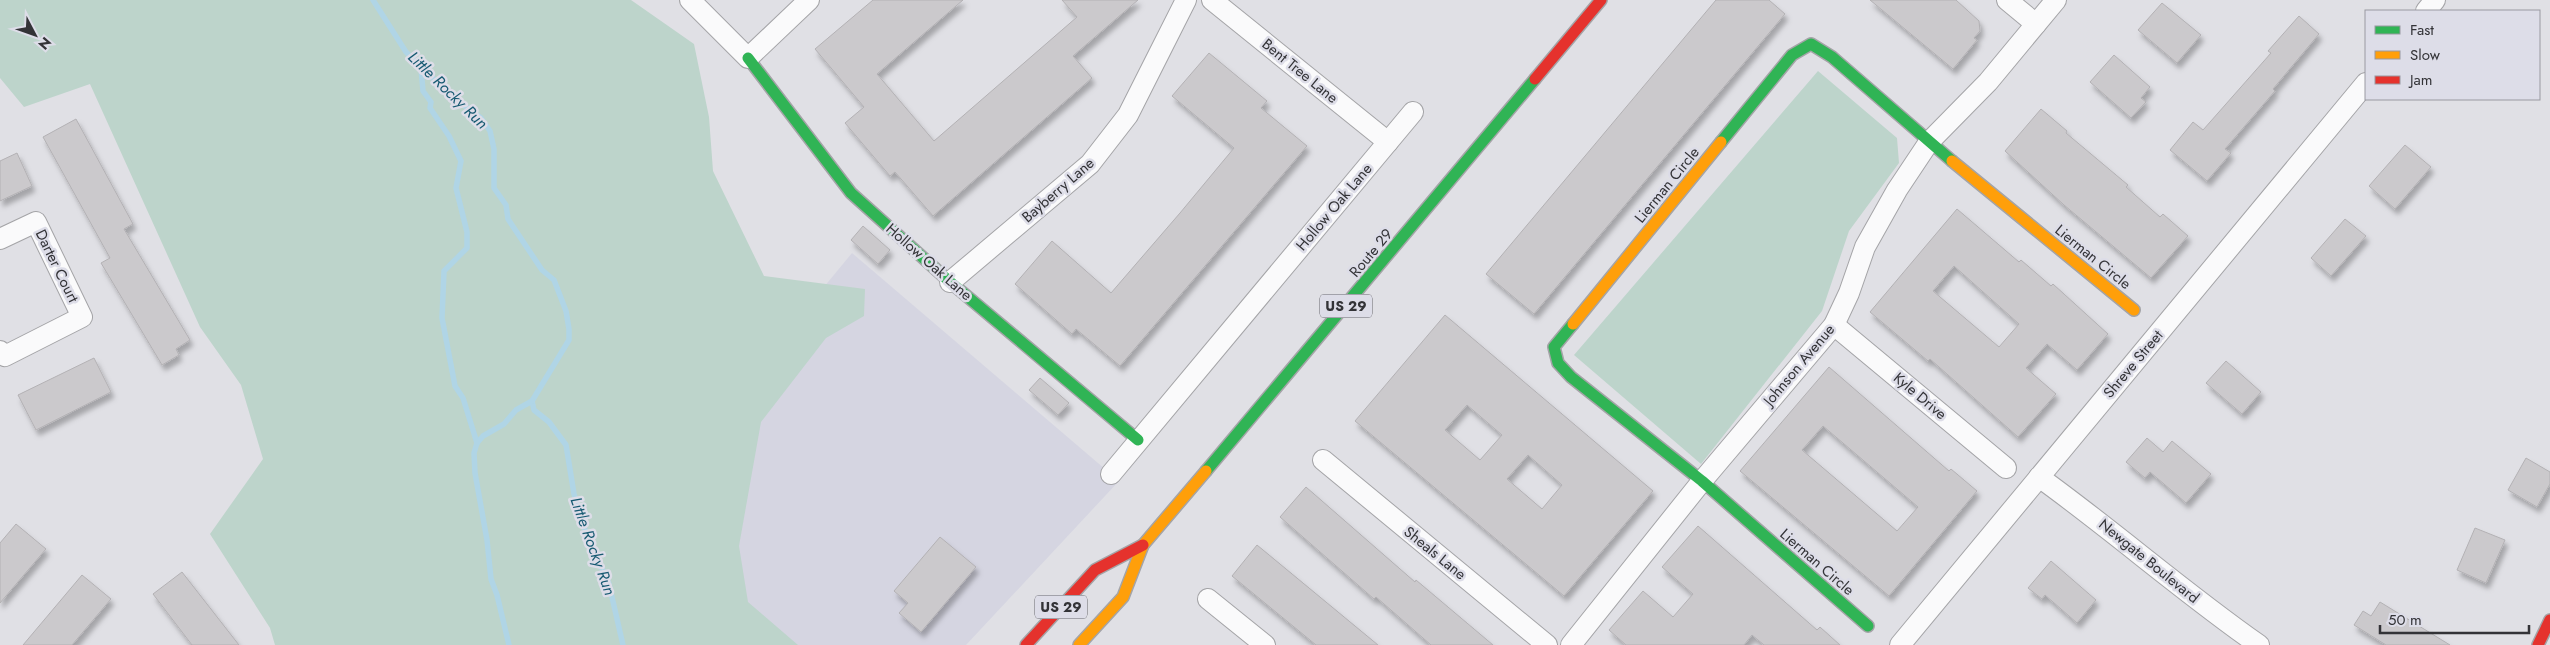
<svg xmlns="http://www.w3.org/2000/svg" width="2550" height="645" font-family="Jost,sans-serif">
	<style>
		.built { fill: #d5d5e1 }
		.green { fill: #bdd4cb }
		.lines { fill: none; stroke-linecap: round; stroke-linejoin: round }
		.stream { stroke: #b0d5e6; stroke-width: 5.5 }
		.building { fill: #cbc9cc; stroke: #b3b1b4; fill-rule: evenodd; filter: url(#shadow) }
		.street-casing { stroke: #a4a4a7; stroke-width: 22 }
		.fast-casing { stroke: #a4a4a7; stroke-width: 14 }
		.slow-casing { stroke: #a4a4a7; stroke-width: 14 }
		.jam-casing { stroke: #a4a4a7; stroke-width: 14 }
		.street { stroke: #fafafb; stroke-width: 20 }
		.fast { stroke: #30b455; stroke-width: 11 }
		.slow { stroke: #ff9f0a; stroke-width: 11 }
		.jam { stroke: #e5322d; stroke-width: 11 }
		.labels { text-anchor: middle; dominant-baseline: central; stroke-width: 5; stroke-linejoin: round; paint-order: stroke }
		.shield { fill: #dddde8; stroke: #66666c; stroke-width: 1 }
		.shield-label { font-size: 14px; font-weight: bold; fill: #333337 }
		.street-label { font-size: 15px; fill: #333337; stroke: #dddde8 }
		.water-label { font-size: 16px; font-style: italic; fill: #175a72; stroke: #dddde8 }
	</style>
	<defs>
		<filter id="shadow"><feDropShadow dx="3" dy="5.5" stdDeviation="2.5" flood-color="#0004"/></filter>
	</defs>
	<rect width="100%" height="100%" fill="#e0e0e5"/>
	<polygon class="built" points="852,253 1119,481 966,645 629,645 607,550"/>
	<g class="green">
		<polygon points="0,0 631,0 694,44 709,117 713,171 764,276 865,289 864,316 826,338 761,422 739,546 748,602 798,645 275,645 270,628 210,534 263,459 241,385 200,327 90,84 24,107 0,78"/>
		<polygon points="1818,71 1897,138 1899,163 1849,231 1822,311 1701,464 1574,355"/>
	</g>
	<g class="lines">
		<g class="stream">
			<polyline points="373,0 406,52 450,95 481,118 490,131 494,149 494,188 506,205 508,219 542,270 554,280 566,311 569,329 569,340 532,401 534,410 549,422 566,445 574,494 586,533 609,584 623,645"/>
			<polyline points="421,68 423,91 431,102 430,108 449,136 461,161 456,188 467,232 467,248 444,271 442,318 455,386 463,398 477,443"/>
			<polyline points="509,645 497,595 491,579 487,540 475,473 474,453 477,443 483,436 504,424 516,410 532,401"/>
		</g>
	</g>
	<g class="building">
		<polygon points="873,0 963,0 877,74 934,141 1077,17 1062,0 1138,0 1073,56 1092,78 933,216 895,172 890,176 845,123 864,107 815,49"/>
		<polygon points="1716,0 1769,0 1785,14 1534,314 1486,274"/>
		<polygon points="1870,0 1956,0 1979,21 1980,31 1974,38 1977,40 1953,69"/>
		<polygon points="2162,3 2201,35 2177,63 2138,30"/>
		<polygon points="2299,16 2319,34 2273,89 2275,91 2225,149 2231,153 2207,181 2170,150 2193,122 2203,130 2271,53 2268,51"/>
		<polygon points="1209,53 1267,101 1261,108 1307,146 1120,366 1076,329 1072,334 1015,284 1052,241 1111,293 1180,213 1234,148 1172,96"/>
		<polygon points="2114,55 2150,87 2141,98 2146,102 2131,118 2090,82"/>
		<polygon points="2041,109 2067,131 2066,133 2128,185 2126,187 2160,217 2163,214 2188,236 2151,278 2064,205 2005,151"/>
		<polygon points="76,119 133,224 124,229 190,340 176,349 179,355 162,365 101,263 110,258 43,137"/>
		<polygon points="2405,145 2431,167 2395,209 2369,186"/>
		<polygon points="17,153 32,186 0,201 0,161"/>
		<path d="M1957,209L2019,262L2021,260L2051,286L2053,284L2108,334L2077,370L2047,344L2026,368L2056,394L2018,437L1930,359L1928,361L1870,312ZM1954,266L2019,324L1999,347L1933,291Z"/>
		<polygon points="2345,219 2366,236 2331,276 2311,258"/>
		<polygon points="863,226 890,250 878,264 851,240"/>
		<path d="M1445,315L1653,491L1564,596L1355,421ZM1467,405L1502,435L1480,460L1445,430ZM1528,455L1562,485L1542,509L1507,479Z"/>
		<polygon points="94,358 111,392 36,430 18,395"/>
		<polygon points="2226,361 2261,392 2242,414 2206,383"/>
		<path d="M1829,367L1949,471L1951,469L1977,491L1889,596L1740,471ZM1823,426L1918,507L1897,531L1802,450Z"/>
		<polygon points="1040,378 1069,403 1058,415 1029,390"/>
		<polygon points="2147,438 2163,452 2172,441 2211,474 2186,503 2150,472 2145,478 2126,462"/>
		<polygon points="2526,458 2550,472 2550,484 2537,507 2508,490"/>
		<polygon points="1306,487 1415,582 1416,580 1493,645 1431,645 1376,597 1374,599 1280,517"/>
		<polygon points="16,524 46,549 0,603 0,543"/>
		<polygon points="1698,526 1817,630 1820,627 1840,645 1764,645 1752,635 1744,645 1626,645 1609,630 1643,591 1673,617 1693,594 1662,567"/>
		<polygon points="2475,528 2505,540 2486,583 2457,570"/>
		<polygon points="940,537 976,567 921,632 899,613 908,603 894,591"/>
		<polygon points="1257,545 1378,645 1316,645 1232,576"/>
		<polygon points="2051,561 2096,600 2077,623 2045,595 2042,599 2028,588"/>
		<polygon points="182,572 239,645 192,645 153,594"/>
		<polygon points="82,575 111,599 72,645 23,645"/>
		<polygon points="2380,602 2450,645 2386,645 2354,625 2363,611 2371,616"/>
	</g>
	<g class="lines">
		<g class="street-casing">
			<g id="street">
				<polyline points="690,0 748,58 809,0"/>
				<polyline points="1212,0 1388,142"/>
				<polyline points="2007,0 2036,24"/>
				<polyline points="2426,11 2435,0"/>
				<polyline points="0,239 36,222 82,317 5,356 0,351"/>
				<polyline points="950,282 1090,164 1128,115 1186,0"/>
				<polyline points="1834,325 2006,468"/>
				<polyline points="1323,460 1547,645"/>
				<polyline points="1111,474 1413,112"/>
				<path d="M2039,477C2114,531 2183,592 2259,645"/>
				<polyline points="1208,599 1265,645"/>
				<polyline points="1571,645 1702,481 1834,325 1849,293 1865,247 1897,190 1929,142 1988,82 2056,0"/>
				<polyline points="1900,645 2366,83"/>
			</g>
		</g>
		<g class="fast-casing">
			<g id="fast">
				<polyline points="748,58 851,193 950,282 1138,440"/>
				<polyline points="1721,142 1792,55 1811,44 1832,57 1952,161"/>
				<polyline points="1573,324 1554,347 1558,363 1571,377 1702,481 1868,626"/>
				<polyline points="1206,471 1535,79"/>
			</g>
		</g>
		<g class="slow-casing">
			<g id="slow">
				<polyline points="1952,161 2134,310"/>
				<polyline points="1573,324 1721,142"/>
				<polyline points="1079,645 1123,597 1143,545 1206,471"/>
			</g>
		</g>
		<g class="jam-casing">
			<g id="jam">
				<polyline points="1535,79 1601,0"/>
				<polyline points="1026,645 1095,570 1143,545"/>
				<polyline points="2538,645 2550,620"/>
			</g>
		</g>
		<use href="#street" class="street"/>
		<use href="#fast" class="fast"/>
		<use href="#slow" class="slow"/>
		<use href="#jam" class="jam"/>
	</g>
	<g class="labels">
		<g class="shield">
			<rect x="1320" y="294.5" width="52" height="23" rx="4"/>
			<rect x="1035" y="595.5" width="52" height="23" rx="4"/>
		</g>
		<g class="shield-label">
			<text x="1346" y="306">US 29</text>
			<text x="1061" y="607">US 29</text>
		</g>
		<g class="street-label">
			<text transform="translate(1300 71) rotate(39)">Bent Tree Lane</text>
			<text transform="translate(1667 185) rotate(-51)">Lierman Circle</text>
			<text transform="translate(1058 190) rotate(-41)">Bayberry Lane</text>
			<text transform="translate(1334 207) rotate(-50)">Hollow Oak Lane</text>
			<text transform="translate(1371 253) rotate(-50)">Route 29</text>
			<text transform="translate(2093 257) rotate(39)">Lierman Circle</text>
			<text transform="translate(929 262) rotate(41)">Hollow Oak Lane</text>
			<text transform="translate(57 266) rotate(64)">Darter Court</text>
			<text transform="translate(2133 364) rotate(-50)">Shreve Street</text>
			<text transform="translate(1799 365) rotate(-50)">Johnson Avenue</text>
			<text transform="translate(1920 396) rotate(40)">Kyle Drive</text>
			<text transform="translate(1435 553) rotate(39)">Sheals Lane</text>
			<text transform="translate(2149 561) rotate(39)">Newgate Boulevard</text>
			<text transform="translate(1817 562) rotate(41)">Lierman Circle</text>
		</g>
		<g class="water-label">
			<text transform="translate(448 90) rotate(44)">Little Rocky Run</text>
			<text transform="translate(593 546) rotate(70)">Little Rocky Run</text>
		</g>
	</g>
	<rect x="2365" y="10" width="175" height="90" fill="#dddde8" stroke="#9999a1"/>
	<rect x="2375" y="26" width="25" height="8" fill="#30b455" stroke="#9999a1"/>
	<text x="2410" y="35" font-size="15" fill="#333337">Fast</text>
	<rect x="2375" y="51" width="25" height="8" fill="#ff9f0a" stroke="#9999a1"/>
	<text x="2410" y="60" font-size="15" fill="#333337">Slow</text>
	<rect x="2375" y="76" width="25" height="8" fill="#e5322d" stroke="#9999a1"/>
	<text x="2410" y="85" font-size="15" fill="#333337">Jam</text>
	<g transform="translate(35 35) rotate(131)" stroke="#dddde8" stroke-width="4" paint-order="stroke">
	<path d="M0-4L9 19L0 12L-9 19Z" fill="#333337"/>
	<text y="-8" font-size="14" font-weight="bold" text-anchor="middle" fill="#333337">N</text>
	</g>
	<path d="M2380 625v8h149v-8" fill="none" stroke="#333337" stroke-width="2.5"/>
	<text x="2388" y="625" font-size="15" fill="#333337" stroke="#dddde8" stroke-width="4" paint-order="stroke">50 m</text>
</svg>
